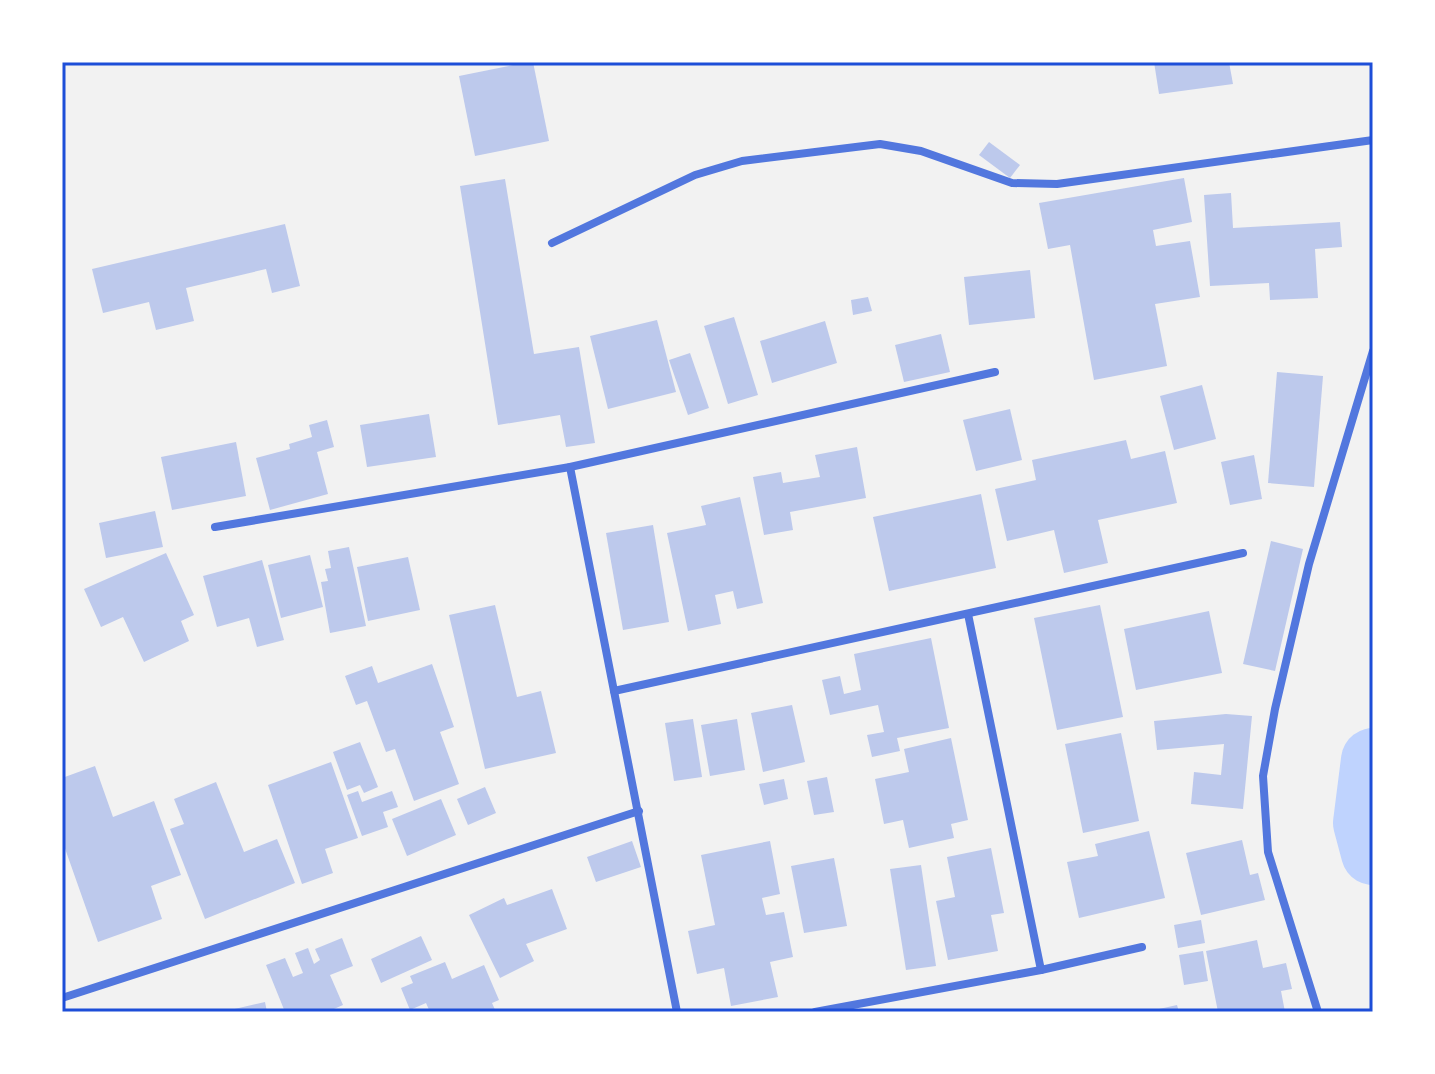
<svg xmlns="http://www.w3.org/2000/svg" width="1435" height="1074" font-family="Literata,serif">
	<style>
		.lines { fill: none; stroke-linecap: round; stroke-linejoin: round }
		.river { stroke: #bfd3fe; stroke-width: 64 }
		.building { fill: #bdc9ec }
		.minor { stroke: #5277de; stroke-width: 8 }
		.neatline { fill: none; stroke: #1d4ed8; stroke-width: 3 }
	</style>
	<rect width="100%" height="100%" fill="#f2f2f2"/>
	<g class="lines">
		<polyline class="river" points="1373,760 1365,823 1373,853"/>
	</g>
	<g class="building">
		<polygon points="528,62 533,62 549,141 475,156 459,76"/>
		<polygon points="1154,62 1229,62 1233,84 1159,94"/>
		<polygon points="989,142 1020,165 1010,178 979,155"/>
		<polygon points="1184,178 1192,222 1153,230 1156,246 1190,241 1200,297 1155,304 1167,366 1094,380 1070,245 1048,249 1039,203"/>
		<polygon points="505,179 534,354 579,347 595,443 566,447 560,415 498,425 460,186"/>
		<polygon points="1231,193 1233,228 1340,222 1342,247 1315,249 1318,298 1270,300 1269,283 1210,286 1204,195"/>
		<polygon points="285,224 300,286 272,293 266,269 186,288 194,321 156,330 149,302 103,313 92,269"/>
		<polygon points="1030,270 1035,318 969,325 964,277"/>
		<polygon points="868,297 872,311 853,315 851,300"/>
		<polygon points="734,317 758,395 728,404 704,326"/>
		<polygon points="657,320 676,392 608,409 590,336"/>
		<polygon points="825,321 837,363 772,383 760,341"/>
		<polygon points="941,334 950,372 904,382 895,345"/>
		<polygon points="690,353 709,408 688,415 669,360"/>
		<polygon points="1277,372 1323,376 1314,487 1268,483"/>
		<polygon points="1202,385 1216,439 1174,450 1160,396"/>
		<polygon points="1010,409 1022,460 976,471 963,420"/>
		<polygon points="429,414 436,457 367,467 360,425"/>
		<polygon points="327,420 334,447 317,452 328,494 270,510 256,458 290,449 289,444 312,437 309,425"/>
		<polygon points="1126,440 1131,459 1165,451 1177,503 1098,520 1108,563 1064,573 1054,530 1007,541 995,489 1036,480 1032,460"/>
		<polygon points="236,442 246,496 172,510 161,457"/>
		<polygon points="857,447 866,498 790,512 793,530 764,535 753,477 781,472 783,483 820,477 815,455"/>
		<polygon points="1254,455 1262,499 1230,505 1221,462"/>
		<polygon points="981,494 996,568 889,591 873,517"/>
		<polygon points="740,497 763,603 737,609 733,591 715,595 721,624 688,631 667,533 706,525 701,506"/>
		<polygon points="155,511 163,547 106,558 99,523"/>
		<polygon points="653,525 669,622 623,630 606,533"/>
		<polygon points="1271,541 1303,549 1275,671 1243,664"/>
		<polygon points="349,547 366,626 330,633 321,582 328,581 325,569 331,568 328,551"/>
		<polygon points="166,553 194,615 181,621 189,641 144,662 123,617 101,627 84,589"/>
		<polygon points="310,555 323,607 281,618 268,565"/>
		<polygon points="408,557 420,610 368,621 357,567"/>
		<polygon points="262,560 284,640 257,647 249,618 217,627 203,576"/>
		<polygon points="495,605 517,697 541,691 556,753 485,769 449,615"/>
		<polygon points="1100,605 1123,717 1057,730 1034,618"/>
		<polygon points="1209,611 1222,673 1136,690 1124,629"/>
		<polygon points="931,638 949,728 897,738 900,751 872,757 867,735 884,732 878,705 830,715 822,680 840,676 844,694 861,690 854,654"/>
		<polygon points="432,664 454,727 440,732 459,784 414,801 395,749 386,752 367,701 356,705 345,676 372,666 378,683"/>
		<polygon points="792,705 805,762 763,772 751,713"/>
		<polygon points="1226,714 1252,716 1243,809 1191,804 1194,772 1221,775 1224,744 1157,750 1154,721"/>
		<polygon points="693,719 702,777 674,781 665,723"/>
		<polygon points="737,719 745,770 710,776 701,725"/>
		<polygon points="1121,733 1139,821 1083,833 1065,744"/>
		<polygon points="951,738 968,820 951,824 954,838 909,848 903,820 884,824 875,779 909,772 904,749"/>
		<polygon points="360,742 378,787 364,793 360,785 347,790 333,752"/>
		<polygon points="331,762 358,838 325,849 333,873 302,884 268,785"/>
		<polygon points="95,766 113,817 154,801 181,875 151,886 162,919 98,942 62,840 62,778"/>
		<polygon points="827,777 834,812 814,815 807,781"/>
		<polygon points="784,779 788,799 764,805 759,784"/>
		<polygon points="216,782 244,852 277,839 295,883 205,919 170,829 184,824 174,799"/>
		<polygon points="485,787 496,813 468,825 457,799"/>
		<polygon points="358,791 362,802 392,791 398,807 383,812 388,827 362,836 347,795"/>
		<polygon points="441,799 456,835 407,856 392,819"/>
		<polygon points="1149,831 1165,898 1079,918 1067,862 1098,856 1095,844"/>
		<polygon points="1242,840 1250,875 1258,873 1265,900 1201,915 1186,853"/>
		<polygon points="632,841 641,867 596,882 587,857"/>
		<polygon points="770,841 780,894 762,898 766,915 784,912 793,957 770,962 778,997 731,1006 724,968 697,974 688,931 715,925 701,855"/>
		<polygon points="991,848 1004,913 991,915 998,951 948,960 936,901 955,897 947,857"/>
		<polygon points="834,858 847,926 804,933 791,866"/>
		<polygon points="921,865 936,966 906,970 890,869"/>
		<polygon points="552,889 567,929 526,944 534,961 500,978 469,915 504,898 507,905"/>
		<polygon points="1201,920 1205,943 1178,948 1174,925"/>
		<polygon points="421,936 432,960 381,983 371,959"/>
		<polygon points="342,938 353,966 330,975 343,1005 327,1012 285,1012 266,965 285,958 293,977 303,973 295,953 308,948 314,964 320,960 315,949"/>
		<polygon points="1257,940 1263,968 1286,963 1292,989 1281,991 1285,1012 1218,1012 1206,951"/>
		<polygon points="1203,951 1208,981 1184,985 1179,955"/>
		<polygon points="445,962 452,979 484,965 499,1000 492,1003 496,1012 430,1012 426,1003 410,1010 401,988 413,983 410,976"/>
		<polygon points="265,1002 267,1012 226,1012 226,1011"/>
		<polygon points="1177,1005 1179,1012 1150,1012 1150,1011"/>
	</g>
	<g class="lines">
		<g class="minor">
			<polyline points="552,243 695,175 742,161 880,144 921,151 1012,183 1057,184 1373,140"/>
			<polyline points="570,467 677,1012"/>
			<polyline points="215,527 570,467 995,372"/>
			<polyline points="968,614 1041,970"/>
			<polyline points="614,691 1243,553"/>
			<polyline points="62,998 639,811"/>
			<polyline points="815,1012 1041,970 1142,947"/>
			<polyline points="1318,1012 1268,852 1263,776 1275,709 1309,564 1373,351"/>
		</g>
	</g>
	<rect width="1435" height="1074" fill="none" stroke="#ffffff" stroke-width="128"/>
	<rect x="64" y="64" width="1307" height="946" class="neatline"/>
</svg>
